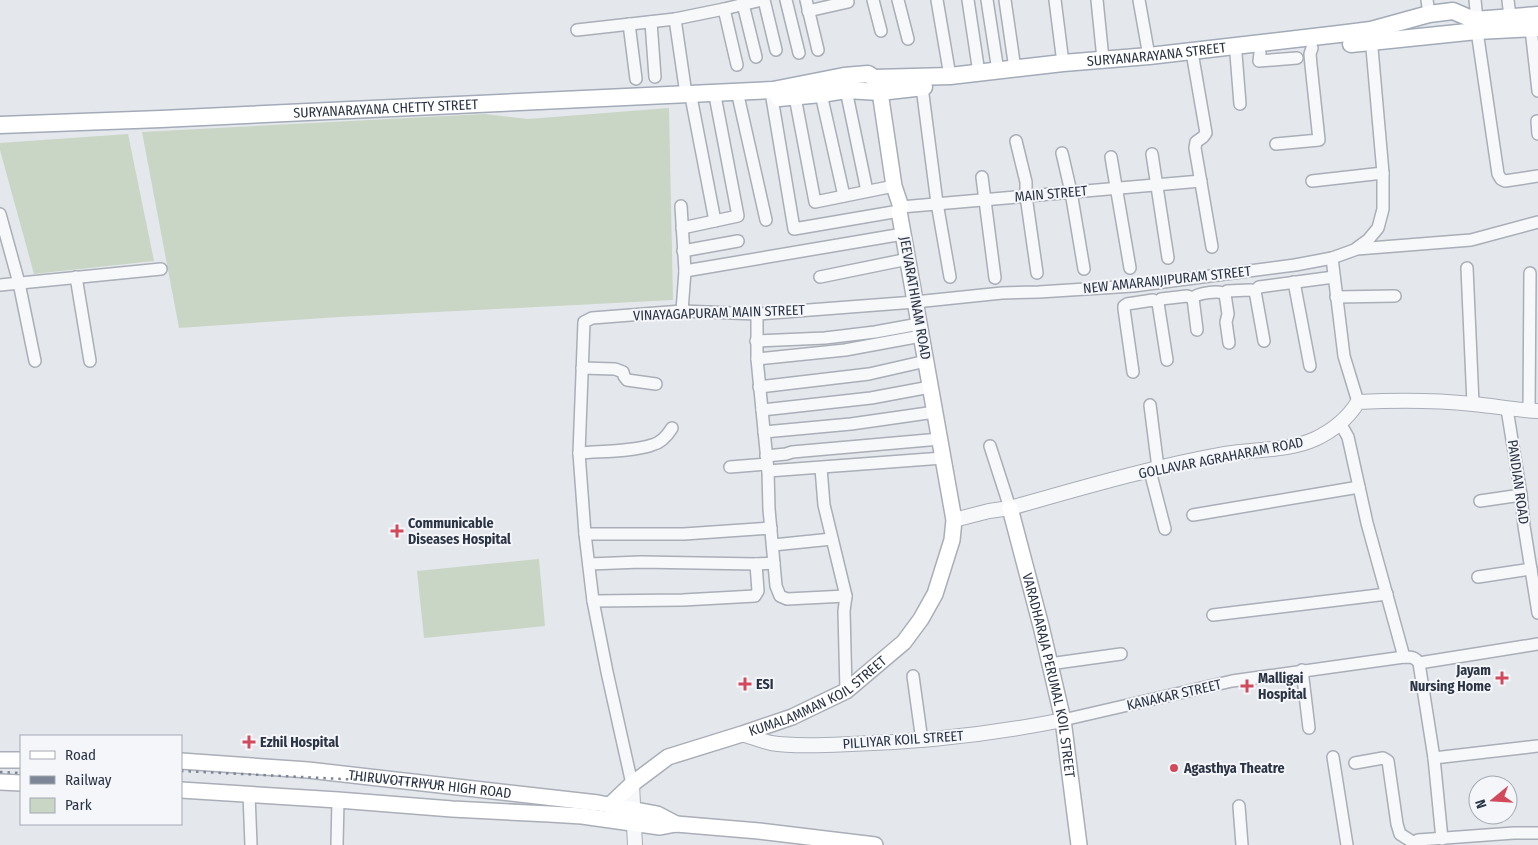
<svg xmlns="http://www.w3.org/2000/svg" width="1538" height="845" font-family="'Fira Sans Condensed',sans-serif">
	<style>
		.green { fill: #c9d6c5 }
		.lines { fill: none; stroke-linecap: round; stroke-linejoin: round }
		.minor-casing { stroke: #a9aeb7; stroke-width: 14 }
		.tertiary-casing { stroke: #a9aeb7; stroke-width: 16 }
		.secondary-casing { stroke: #a9aeb7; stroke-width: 18 }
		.primary-casing { stroke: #a3abb8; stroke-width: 19 }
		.minor { stroke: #f7f8fa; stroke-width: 11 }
		.tertiary { stroke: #f7f8fa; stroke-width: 14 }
		.secondary { stroke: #fff; stroke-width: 15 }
		.primary { stroke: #fff; stroke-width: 16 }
		.rail { stroke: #7d8696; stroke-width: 2.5; stroke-dasharray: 2.5 5; stroke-linecap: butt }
		.poi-dot { fill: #d1495b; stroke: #f4f6f9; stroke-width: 2 }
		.labels { text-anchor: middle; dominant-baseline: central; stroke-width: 4; stroke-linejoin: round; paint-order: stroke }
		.street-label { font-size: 14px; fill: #2b3445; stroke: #f4f6f9 }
		.poi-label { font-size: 14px; font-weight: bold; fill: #2b3445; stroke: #f4f6f9; text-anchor: start }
	</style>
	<rect width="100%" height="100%" fill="#e4e7ec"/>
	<g class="green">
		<polygon points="669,108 673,300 339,317 179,328 142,132 485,114 528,119"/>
		<polygon points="128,134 154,261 34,274 0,150 0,143"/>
		<polygon points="539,559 545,626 424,638 417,571"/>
	</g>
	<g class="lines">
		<g class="minor-casing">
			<g id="minor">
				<polyline points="764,0 776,50"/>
				<polyline points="786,0 799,53"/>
				<polyline points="806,0 818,50"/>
				<polyline points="873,0 881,31"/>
				<polyline points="898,0 908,39"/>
				<polyline points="937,0 950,76"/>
				<polyline points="968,0 979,73"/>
				<polyline points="987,0 998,71"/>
				<polyline points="1005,0 1015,69"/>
				<polyline points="1055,0 1063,63"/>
				<polyline points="1097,0 1103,59"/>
				<polyline points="1139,0 1149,56"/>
				<polyline points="1427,0 1429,14"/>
				<polyline points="1475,0 1477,20"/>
				<polyline points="1508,0 1510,17"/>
				<polyline points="743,4 756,57"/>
				<polyline points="724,9 737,65"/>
				<polyline points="808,11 848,2 847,0"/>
				<polyline points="675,19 686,94"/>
				<polyline points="651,22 655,77"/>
				<polyline points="629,24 636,79"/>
				<polyline points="1531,29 1538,91"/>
				<polyline points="577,30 675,19 724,9 762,0"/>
				<polyline points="1477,31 1498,174 1501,179 1505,181 1538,176"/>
				<polyline points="1260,53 1259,61 1297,58"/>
				<polyline points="1236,54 1240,104"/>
				<polyline points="1193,58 1206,133 1203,137 1196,142 1195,148 1212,247"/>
				<polyline points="922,87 937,203 950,277"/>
				<polyline points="846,90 867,191"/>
				<polyline points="821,94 844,196"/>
				<polyline points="795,97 815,202 894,186"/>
				<polyline points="772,98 794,229 899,211"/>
				<polyline points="739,100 766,220"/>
				<polyline points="692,102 715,221"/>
				<polyline points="1538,121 1537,121 1538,134"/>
				<polyline points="1016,141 1026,182 1026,196 1037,273"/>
				<polyline points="1276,144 1319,140 1311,65 1310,54 1312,48"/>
				<polyline points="1062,153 1071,192 1084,269"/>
				<polyline points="1152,154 1168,258"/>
				<polyline points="1111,157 1130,268"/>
				<polyline points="982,177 995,278"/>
				<polyline points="1312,181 1383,173"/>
				<polyline points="681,206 685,271 682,311"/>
				<polyline points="901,207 1201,181"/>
				<polyline points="0,214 19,283 35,361"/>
				<polyline points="682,228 738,216 716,101"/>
				<polyline points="1357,248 1368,240 1378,228 1383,209 1383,173 1371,37"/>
				<polyline points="683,251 738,241"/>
				<polyline points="1332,258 1344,356 1358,402"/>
				<polyline points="1467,268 1473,404"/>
				<polyline points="685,271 903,234"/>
				<polyline points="76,277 90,361"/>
				<polyline points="820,277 908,259"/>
				<polyline points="1294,282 1310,366"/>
				<polyline points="0,285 161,269"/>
				<polyline points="1255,291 1264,341"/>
				<polyline points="1225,294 1228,314 1226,322 1229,343"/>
				<polyline points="1336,297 1395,296"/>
				<polyline points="1193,298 1197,330"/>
				<polyline points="1158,303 1167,360"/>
				<polyline points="757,314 757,359 768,471 769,509 776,586 780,596 787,599 846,596"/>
				<polyline points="756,341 825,338 875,332 919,324"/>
				<polyline points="757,359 845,350 921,336"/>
				<polyline points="582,368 615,369 623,372 624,376 627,380 656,384"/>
				<path d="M1133,372L1124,309V306L1127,304L1153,300L1158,303L1161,299L1187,296L1193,298C1197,293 1219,290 1225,294L1227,291L1250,290L1255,291L1259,287L1334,277"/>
				<polyline points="759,387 869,374 926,361"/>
				<polyline points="1150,405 1158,468"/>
				<polyline points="1507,409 1521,495 1524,526 1538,613"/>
				<polyline points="762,410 871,398 930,387"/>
				<polyline points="1529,411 1530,273"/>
				<polyline points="1340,423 1348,437 1367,523 1404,657"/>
				<polyline points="764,432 851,424 935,412"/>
				<polyline points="990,446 1010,508"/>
				<path d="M579,453C602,451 630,452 652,445C661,443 667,436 672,428"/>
				<polyline points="766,456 786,454 792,452 940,439"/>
				<polyline points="730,467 767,464"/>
				<polyline points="821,468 824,505 846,596 844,611 846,691"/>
				<polyline points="768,471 943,458"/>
				<polyline points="1150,471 1165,529"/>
				<polyline points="1480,501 1521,495"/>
				<polyline points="1193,515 1359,487"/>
				<polyline points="585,534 684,534 771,528"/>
				<polyline points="773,545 832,539"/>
				<polyline points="589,564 641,562 756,564 774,563"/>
				<polyline points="1478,577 1531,569"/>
				<polyline points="593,601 683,600 755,596 758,591 756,564"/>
				<polyline points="1213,615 1387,594"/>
				<polyline points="1419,663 1538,644"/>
				<polyline points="1049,664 1121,654"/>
				<polyline points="1302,670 1309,728"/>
				<polyline points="913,676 922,741"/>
				<path d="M1063,720L1232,681L1404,657C1411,657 1415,657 1419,663L1434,758L1442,839"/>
				<polyline points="1333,757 1347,845"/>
				<polyline points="1434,758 1538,746"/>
				<polyline points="1355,763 1383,758 1388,761 1397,824 1400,834 1414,843"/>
				<polyline points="632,784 607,672 593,601 585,534 579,453 584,322 592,318 682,311 757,314 915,302 1002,293 1039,292 1133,286 1295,265 1332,258 1357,249 1471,240 1538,222"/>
				<polyline points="249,794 251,845"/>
				<polyline points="1239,806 1242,845"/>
				<polyline points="337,845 338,800"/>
				<polyline points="1413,845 1418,840 1514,833 1538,833"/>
			</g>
		</g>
		<g class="tertiary-casing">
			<g id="tertiary">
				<path d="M954,520L989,511L1010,508C1081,488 1152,467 1225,454C1253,449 1289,451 1315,439C1332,431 1348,418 1358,402C1396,400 1435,400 1473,404C1495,406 1516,410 1538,411"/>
				<path d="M742,734C752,737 762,741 771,743C794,747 828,745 851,744C922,742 993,734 1063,720"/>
				<polyline points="632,784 635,845"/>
			</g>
		</g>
		<g class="secondary-casing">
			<g id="secondary">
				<path id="s1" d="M1010,508L1041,626L1063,720L1079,845"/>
				<polyline points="0,760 21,760"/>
				<path id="s2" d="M181,761L308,770L598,803L657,814L676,824"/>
				<polyline points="0,782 21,783"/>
				<polyline points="181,790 338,800 452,809 549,814 582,816 660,827 676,824 759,831 875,845"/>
				<path id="s3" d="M610,805L632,784L668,757L742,734L792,717L846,691L904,642L921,619L935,594L952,540L954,520L899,211L901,207L894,186L880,92L876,82"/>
			</g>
		</g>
		<g class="primary-casing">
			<g id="primary">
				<polyline points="1351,44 1477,31 1538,28"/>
				<polyline points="779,98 821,94 846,90 880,92 924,87"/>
				<path id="s4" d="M0,125L161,119L773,90L844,76L868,74L874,78L950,76L1063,63L1149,56L1339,34L1371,30L1429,14L1453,11L1474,20L1538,15"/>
			</g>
		</g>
		<use href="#minor" class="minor"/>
		<use href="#tertiary" class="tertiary"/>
		<use href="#secondary" class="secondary"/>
		<use href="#primary" class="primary"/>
		<g class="rail">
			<polyline points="181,771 444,784"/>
			<polyline points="0,772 21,773"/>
		</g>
	</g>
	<g class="poi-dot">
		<path d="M394.5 523.5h5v5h5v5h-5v5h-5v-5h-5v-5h5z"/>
		<path d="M1499.5 670.5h5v5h5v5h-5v5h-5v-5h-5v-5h5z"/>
		<path d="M742.5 676.5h5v5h5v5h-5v5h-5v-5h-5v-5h5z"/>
		<path d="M1244.5 678.5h5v5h5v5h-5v5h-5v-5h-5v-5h5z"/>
		<path d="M246.5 734.5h5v5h5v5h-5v5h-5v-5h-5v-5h5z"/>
		<circle cx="1174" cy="768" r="5"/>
	</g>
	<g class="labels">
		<g class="street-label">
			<text stroke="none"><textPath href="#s4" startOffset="1161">SURYANARAYANA STREET</textPath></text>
			<text stroke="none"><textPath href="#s4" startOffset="386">SURYANARAYANA CHETTY STREET</textPath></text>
			<text transform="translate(1051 194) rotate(-5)">MAIN STREET</text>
			<text transform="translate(1167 280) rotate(-6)">NEW AMARANJIPURAM STREET</text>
			<text transform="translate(915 298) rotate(80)">JEEVARATHINAM ROAD</text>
			<text transform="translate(719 313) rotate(-2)">VINAYAGAPURAM MAIN STREET</text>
			<text transform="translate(1221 458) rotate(-11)">GOLLAVAR AGRAHARAM ROAD</text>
			<text transform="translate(1518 482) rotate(82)">PANDIAN ROAD</text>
			<text stroke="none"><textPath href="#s1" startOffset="172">VARADHARAJA PERUMAL KOIL STREET</textPath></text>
			<text stroke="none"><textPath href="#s3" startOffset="238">KUMALAMMAN KOIL STREET</textPath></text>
			<text transform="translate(1174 695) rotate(-13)">KANAKAR STREET</text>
			<text transform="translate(903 740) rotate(-4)">PILLIYAR KOIL STREET</text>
			<text stroke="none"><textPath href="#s2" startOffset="250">THIRUVOTTRIYUR HIGH ROAD</textPath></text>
		</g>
		<g class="poi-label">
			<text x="408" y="523">Communicable<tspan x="408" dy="16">Diseases Hospital</tspan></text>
			<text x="1491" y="670" text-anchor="end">Jayam<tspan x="1491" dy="16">Nursing Home</tspan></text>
			<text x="1258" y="678">Malligai<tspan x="1258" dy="16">Hospital</tspan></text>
			<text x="756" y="684">ESI</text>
			<text x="260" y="742">Ezhil Hospital</text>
			<text x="1184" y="768">Agasthya Theatre</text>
		</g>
	</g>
	<rect x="20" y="735" width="162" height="90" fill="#f4f6f9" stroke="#a4a8b1"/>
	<rect x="30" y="751" width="25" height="8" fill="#ffffff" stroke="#a4a8b1"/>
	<text x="65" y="760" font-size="15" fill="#2b3445">Road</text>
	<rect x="30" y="776" width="25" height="8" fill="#7d8696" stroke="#a4a8b1"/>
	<text x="65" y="785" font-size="15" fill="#2b3445">Railway</text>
	<rect x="30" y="798" width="25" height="15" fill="#c9d6c5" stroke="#a4a8b1"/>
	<text x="65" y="810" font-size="15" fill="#2b3445">Park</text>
	<g transform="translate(1493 800) rotate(252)"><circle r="24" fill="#f4f6f9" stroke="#a4a8b1"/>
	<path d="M0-4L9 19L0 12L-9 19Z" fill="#d1495b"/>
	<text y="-8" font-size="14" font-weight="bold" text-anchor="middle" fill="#2b3445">N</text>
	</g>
</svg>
